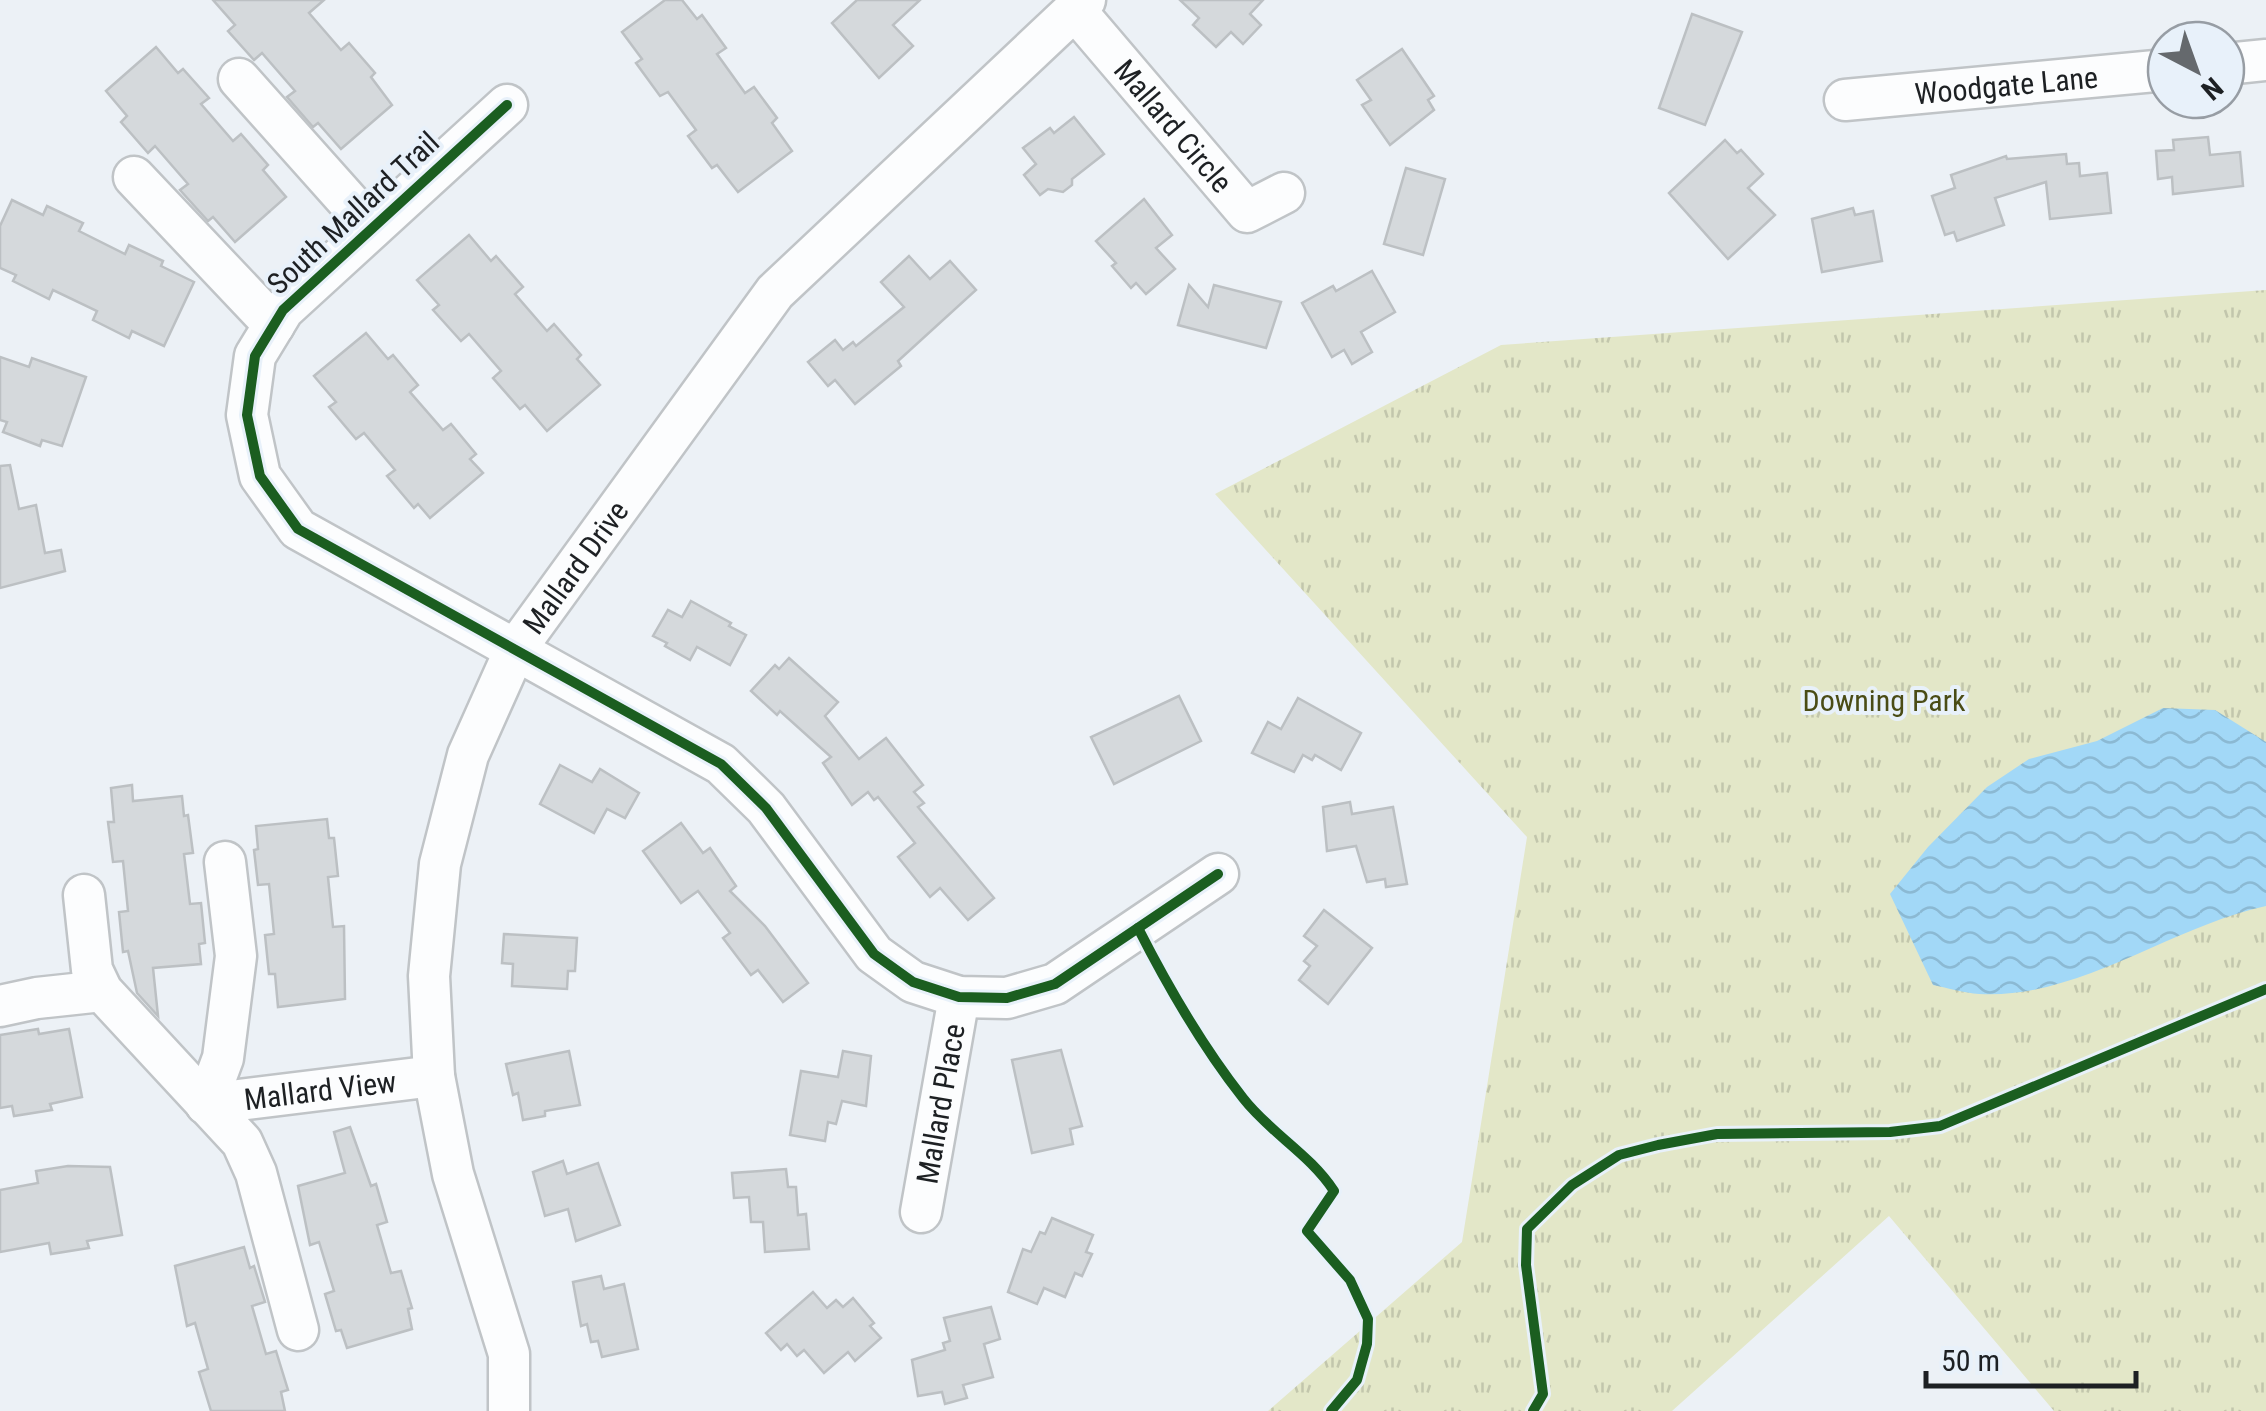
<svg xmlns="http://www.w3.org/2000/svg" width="2266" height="1411" font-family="'Roboto Condensed',sans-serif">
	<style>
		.park { fill: url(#park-tufts) }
		.water { fill: url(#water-waves) }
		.building { fill: #d5d9dc; stroke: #bcc0c3; stroke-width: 2.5 }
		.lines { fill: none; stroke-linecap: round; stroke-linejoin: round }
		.minor-casing { stroke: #c0c4c7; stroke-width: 45 }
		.minor { stroke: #fcfdfe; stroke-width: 40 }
		.cycleway-casing { stroke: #e8f1fa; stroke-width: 16 }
		.cycleway { stroke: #1b5e20; stroke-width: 10 }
		.labels { text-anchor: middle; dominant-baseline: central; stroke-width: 8; stroke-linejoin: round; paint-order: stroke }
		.street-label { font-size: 30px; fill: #1d2023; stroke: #e8f1fa }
		.park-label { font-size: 30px; fill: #4a4c15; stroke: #e8f1fa }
	</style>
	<defs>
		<pattern id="park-tufts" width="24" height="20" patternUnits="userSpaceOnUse" patternTransform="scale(2.5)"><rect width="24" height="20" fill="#e3e7c8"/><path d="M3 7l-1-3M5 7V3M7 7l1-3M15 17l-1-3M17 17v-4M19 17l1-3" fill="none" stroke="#c2c6ac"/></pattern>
		<pattern id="water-waves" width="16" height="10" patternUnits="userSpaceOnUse" patternTransform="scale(2.5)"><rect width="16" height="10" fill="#a2d8f7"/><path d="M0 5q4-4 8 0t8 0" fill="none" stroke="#8bb9d3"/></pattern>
	</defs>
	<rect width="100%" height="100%" fill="#ecf1f6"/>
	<polygon class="park" points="2266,290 2266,1411 2054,1411 1889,1216 1672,1411 1268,1411 1462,1242 1527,837 1215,494 1501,345"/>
	<path class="water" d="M2163,708L2215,710L2266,742V906C2172,926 2077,1000 1979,994C1964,993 1948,988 1933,985L1890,894L1928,847L1987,787L2029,759L2097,741Z"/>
	<g class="building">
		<polygon points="213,0 324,0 309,13 341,50 349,43 375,73 371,77 392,105 341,149 318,123 313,127 287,97 295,91 262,53 254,60 228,31 235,25"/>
		<polygon points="665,0 682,0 697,19 702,15 726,48 717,54 745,93 754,87 777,118 772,123 792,151 738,192 717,165 712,168 688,136 696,130 668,92 660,96 636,63 642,59 622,32"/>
		<polygon points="857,0 920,0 893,25 913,46 879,78 832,23"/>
		<polygon points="1180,0 1263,0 1250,14 1261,25 1243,44 1231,32 1216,47 1193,25 1199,18"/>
		<polygon points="1692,14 1742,32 1705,125 1659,108"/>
		<polygon points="156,47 178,73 183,69 209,98 201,104 233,141 241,134 268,165 263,170 286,197 235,242 213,217 208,221 180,190 188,184 155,146 148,153 121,122 127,116 106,91"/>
		<polygon points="1402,49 1434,96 1428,100 1434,110 1390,145 1362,105 1371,100 1357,80"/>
		<polygon points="1074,117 1104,154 1072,179 1072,185 1063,192 1048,189 1040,195 1024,175 1036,164 1023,148 1050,128 1054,133"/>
		<polygon points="2208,137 2210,155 2240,152 2243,186 2173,194 2172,177 2158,179 2156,151 2174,150 2173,140"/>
		<polygon points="1725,140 1737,153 1741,150 1763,174 1748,188 1775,215 1728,259 1669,193"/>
		<polygon points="2066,154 2067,164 2079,163 2080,176 2107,173 2111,213 2050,219 2046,182 1995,198 2004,225 1957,241 1954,232 1945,235 1932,196 1955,188 1951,175 2006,156 2007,159"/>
		<polygon points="1406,168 1445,179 1423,255 1384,244"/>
		<polygon points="1144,199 1172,235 1156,248 1175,269 1146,294 1136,283 1131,288 1112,266 1116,263 1096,241"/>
		<polygon points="12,200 43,215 47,206 83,223 79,231 125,254 129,245 163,261 161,266 194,282 164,346 132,331 129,338 93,320 97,311 53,290 49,299 13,281 16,275 0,268 0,226"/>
		<polygon points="1853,208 1855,215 1873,211 1882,261 1822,272 1812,219"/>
		<polygon points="469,235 491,261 496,256 523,287 515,294 547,331 554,324 581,355 577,359 600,385 547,431 525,405 520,409 493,378 501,371 469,334 461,341 433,310 439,305 417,280"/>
		<polygon points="909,256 930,279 950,261 976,290 898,361 901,366 855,404 835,380 828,386 808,362 835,340 843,350 853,342 856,346 904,307 881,282"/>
		<polygon points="1372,271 1395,312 1361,332 1372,352 1352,364 1344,350 1332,357 1302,303 1333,286 1336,291"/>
		<polygon points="1189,285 1208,307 1214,285 1281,302 1266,348 1178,325"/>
		<polygon points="366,333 388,359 393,355 418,385 410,392 443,430 451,424 476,454 470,459 483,473 430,518 418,504 414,508 387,476 395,470 364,433 356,439 329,407 336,402 314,376"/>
		<polygon points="0,357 29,367 32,358 86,377 62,446 42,440 40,446 3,432 7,422 0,420"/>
		<polygon points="10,465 19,509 36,505 45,553 61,550 65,571 0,588 0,466"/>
		<polygon points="691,601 731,623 729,626 746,635 730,665 697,647 690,660 665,646 667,643 653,636 668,610 682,617"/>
		<polygon points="789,658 838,702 825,716 859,759 886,738 923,785 914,792 924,803 918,807 994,898 968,920 940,888 930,897 898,857 915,843 878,797 874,800 868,792 852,805 823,763 831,757 780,711 777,715 751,691 775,665 779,669"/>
		<polygon points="1179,696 1201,741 1114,784 1091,737"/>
		<polygon points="1298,698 1361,733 1341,770 1315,755 1312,760 1303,755 1294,772 1252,753 1268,722 1281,729"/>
		<polygon points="560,765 592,782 600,769 639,793 625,818 607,809 594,833 540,804"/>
		<polygon points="132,785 133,801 182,796 184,816 188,815 193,853 184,854 190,904 201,903 205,943 199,944 201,964 153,968 158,1016 137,993 128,951 123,952 119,912 128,911 123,861 113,862 108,822 114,822 111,788"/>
		<polygon points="1350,802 1352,814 1393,807 1407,884 1386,887 1385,879 1367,882 1356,846 1327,851 1323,807"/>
		<polygon points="327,819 329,838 334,838 338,876 328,877 333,927 344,926 345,999 278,1007 275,974 269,974 265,935 274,934 269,884 258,885 254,850 258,849 256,826"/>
		<polygon points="681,823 703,853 710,848 736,886 730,891 765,926 808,983 783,1002 758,970 751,975 723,938 730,933 698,891 681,903 643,851"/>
		<polygon points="1324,910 1372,948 1328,1004 1299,980 1310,966 1304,961 1317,946 1304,936"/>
		<polygon points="504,934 577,938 575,971 568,971 567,989 512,986 513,964 502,963"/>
		<polygon points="38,1029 39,1034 69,1029 82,1097 50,1104 52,1110 14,1116 12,1106 0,1108 0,1035"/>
		<polygon points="1061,1050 1082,1126 1070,1129 1073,1144 1032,1153 1012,1060"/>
		<polygon points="569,1051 580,1105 545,1111 545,1116 523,1120 518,1093 513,1095 506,1064"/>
		<polygon points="843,1051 871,1056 866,1106 842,1101 836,1124 828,1122 825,1141 790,1135 801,1071 838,1077"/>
		<polygon points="350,1127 371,1186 376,1184 387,1222 377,1225 391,1273 401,1271 412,1308 408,1309 412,1329 347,1348 341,1330 336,1331 325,1294 334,1291 319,1242 310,1245 298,1186 345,1173 334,1132"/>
		<polygon points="563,1161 567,1174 598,1163 620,1225 576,1241 568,1209 545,1216 533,1172"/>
		<polygon points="68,1166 110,1167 122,1235 87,1241 89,1248 51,1254 49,1243 0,1252 0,1190 38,1183 36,1171"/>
		<polygon points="786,1169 788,1187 796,1187 798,1215 806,1214 809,1249 765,1252 763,1222 751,1222 749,1197 734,1198 732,1173"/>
		<polygon points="1052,1218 1093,1235 1086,1252 1092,1254 1082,1276 1075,1273 1065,1297 1044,1288 1037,1304 1008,1292 1023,1249 1031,1252 1040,1232 1045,1234"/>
		<polygon points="244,1247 250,1268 254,1266 265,1302 252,1306 266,1354 276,1351 288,1390 281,1392 285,1411 211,1411 199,1372 208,1369 195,1323 187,1326 175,1266"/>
		<polygon points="601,1276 604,1289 624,1284 638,1349 602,1357 598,1341 591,1342 587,1324 581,1326 573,1282"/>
		<polygon points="813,1292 827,1308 836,1300 843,1307 853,1298 874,1323 870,1326 881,1338 855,1361 848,1352 824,1373 804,1350 797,1356 787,1344 781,1350 766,1333"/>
		<polygon points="991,1307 1000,1339 984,1344 993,1377 963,1385 967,1398 945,1404 942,1392 918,1396 912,1360 945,1350 943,1343 950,1341 944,1318"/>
	</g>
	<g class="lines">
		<g class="minor-casing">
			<g id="minor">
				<path id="s1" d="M1075,10L1247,212L1284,193"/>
				<polyline points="2226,64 2266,60"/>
				<polyline points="239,79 372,228"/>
				<path id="s2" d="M1845,100L2166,70"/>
				<polyline points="507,105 283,310 255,356 247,415 260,476 298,529 721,764 766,808 874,954 913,982 959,997 1007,998 1055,984 1218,874"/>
				<polyline points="134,177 274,325"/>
				<polyline points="84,895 92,970 102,991 242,1142 256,1173 298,1330"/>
				<polyline points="0,1006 37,998 102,991"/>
				<polyline points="206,1104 223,1058 236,956 225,862"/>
				<path id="s3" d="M206,1104L434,1076"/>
				<path id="s4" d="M921,1212L959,997"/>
				<path id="s5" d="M509,1411V1354L453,1174L434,1076L429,976L440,864L468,755L515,650L775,292L1085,0"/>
			</g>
		</g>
		<use href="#minor" class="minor"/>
		<g class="cycleway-casing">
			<g id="cycleway">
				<polyline points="507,105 283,310 255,356 247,415 260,476 298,529 721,764 766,808 874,954 913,982 959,997 1007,998 1055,984 1218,874"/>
				<path d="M1138,928C1168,987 1202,1046 1243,1098C1270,1133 1310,1154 1334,1191L1307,1231L1350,1280L1368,1319L1367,1344L1357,1380L1331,1411"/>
				<polyline points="1533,1411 1543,1394 1526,1265 1527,1229 1572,1185 1619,1155 1658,1145 1717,1134 1890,1132 1940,1126 2266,989"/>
			</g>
		</g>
		<use href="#cycleway" class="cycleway"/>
	</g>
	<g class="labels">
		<g class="street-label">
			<text stroke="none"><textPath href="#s2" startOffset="162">Woodgate Lane</textPath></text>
			<text stroke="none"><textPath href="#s1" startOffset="152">Mallard Circle</textPath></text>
			<text transform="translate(353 213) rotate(-43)">South Mallard Trail</text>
			<text stroke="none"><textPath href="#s5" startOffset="888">Mallard Drive</textPath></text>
			<text stroke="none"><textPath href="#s3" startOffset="115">Mallard View</textPath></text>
			<text stroke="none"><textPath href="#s4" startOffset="110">Mallard Place</textPath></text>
		</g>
		<g class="park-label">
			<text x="1884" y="700">Downing Park</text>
		</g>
	</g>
	<g transform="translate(2196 70) rotate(139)"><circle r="48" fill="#e8f1fa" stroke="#979da4" stroke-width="2.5"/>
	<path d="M0-8L18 38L0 25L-18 38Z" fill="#65696d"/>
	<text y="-15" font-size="28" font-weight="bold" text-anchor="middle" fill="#1d2023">N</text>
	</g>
	<path d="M1926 1371v15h210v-15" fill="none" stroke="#1d2023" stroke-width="5"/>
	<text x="1941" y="1371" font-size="30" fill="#1d2023" stroke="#e8f1fa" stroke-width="8" paint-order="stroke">50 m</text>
</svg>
